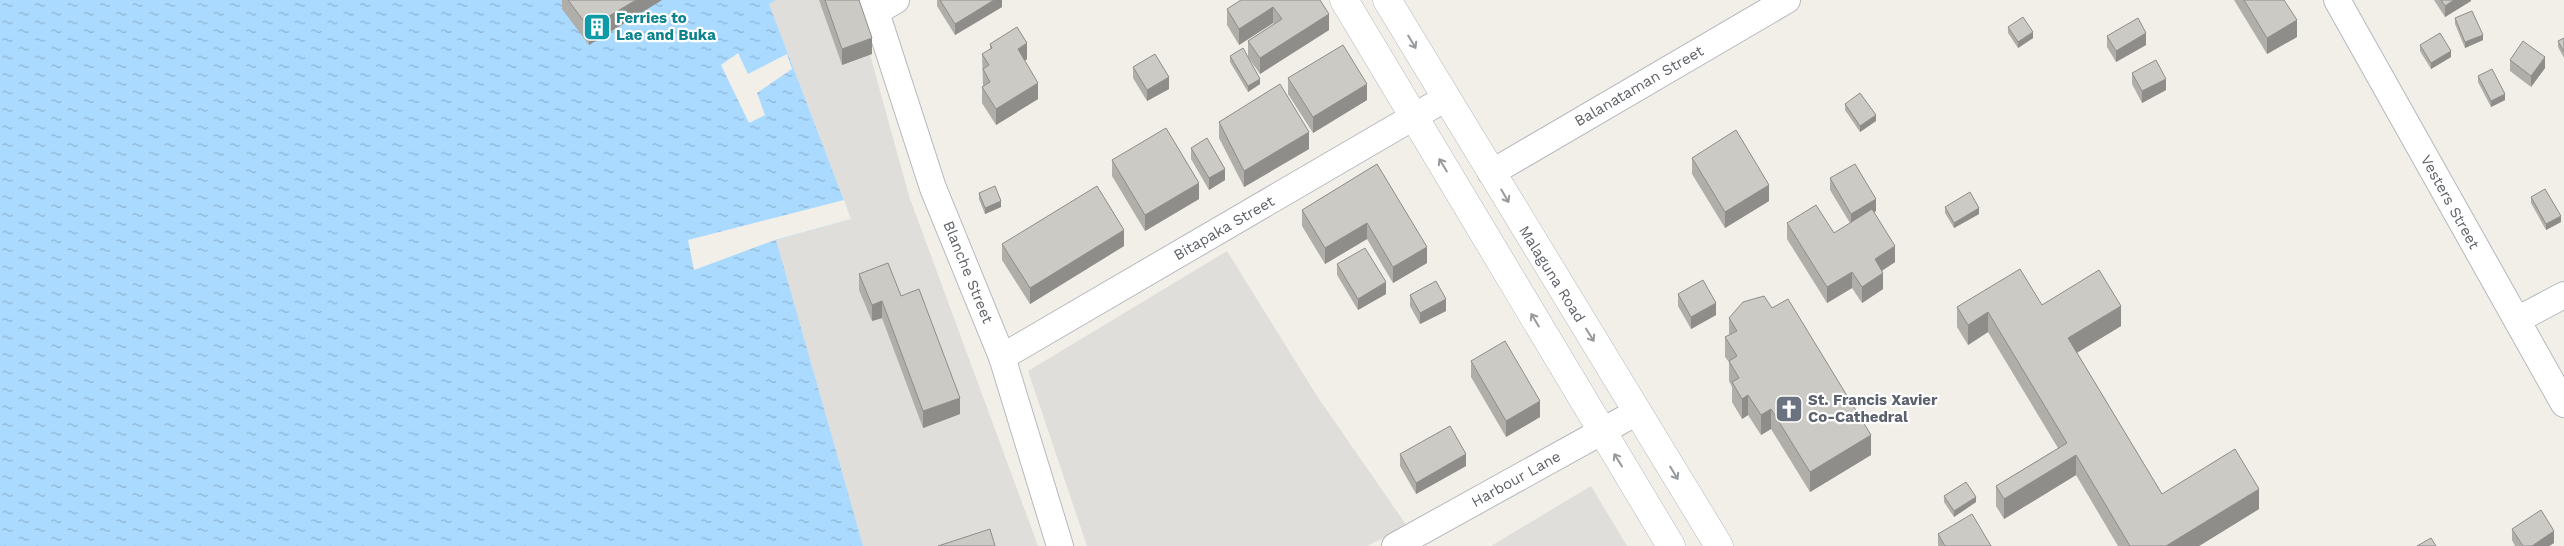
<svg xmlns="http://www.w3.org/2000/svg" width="2564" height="546" font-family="'Work Sans',sans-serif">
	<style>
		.industrial { fill: #e0deda }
		.water { fill: url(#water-ripples) }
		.pier { fill: #f1efe8 }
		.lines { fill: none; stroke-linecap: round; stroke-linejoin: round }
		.minor-casing { stroke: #b5b8bc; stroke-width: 28 }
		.tertiary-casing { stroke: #b5b8bc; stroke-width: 29 }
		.minor { stroke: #fff; stroke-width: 26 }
		.tertiary { stroke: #fff; stroke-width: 28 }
		.wall { fill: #afaea9 }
		.shaded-wall { fill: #8f8d8a }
		.building { fill: #cccac5; stroke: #8f8d8a }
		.oneway { stroke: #979a9d }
		.labels { text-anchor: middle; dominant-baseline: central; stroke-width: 4.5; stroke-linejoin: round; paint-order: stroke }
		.culture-label { font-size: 15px; font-weight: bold; fill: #0d838f; stroke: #fff; text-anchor: start }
		.street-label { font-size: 15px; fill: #5f6368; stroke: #fff }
		.worship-label { font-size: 15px; font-weight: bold; fill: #5b616d; stroke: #fff; text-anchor: start }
	</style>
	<defs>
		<pattern id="water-ripples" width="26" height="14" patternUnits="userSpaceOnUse" patternTransform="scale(1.25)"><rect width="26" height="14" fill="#aadaff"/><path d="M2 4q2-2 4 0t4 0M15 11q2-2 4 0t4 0" fill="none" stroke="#8eb4d2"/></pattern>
	</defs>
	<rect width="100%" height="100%" fill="#f1efe8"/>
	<g class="industrial">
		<polygon points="776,0 855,0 909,196 1038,546 862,546 775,240 851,219 769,4"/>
		<polygon points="1227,251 1317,396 1407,526 1367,546 1087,546 1028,371"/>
		<polygon points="1591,486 1627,546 1491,546"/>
	</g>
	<polygon class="water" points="0,0 776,0 769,4 851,219 776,240 863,546 0,546"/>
	<g class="pier">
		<polygon points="738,53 748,74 787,54 792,69 757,93 765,115 749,123 721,65"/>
		<polygon points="844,200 851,219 775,240 694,270 688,240"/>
	</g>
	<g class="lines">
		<g class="minor-casing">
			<g id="minor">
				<polyline points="872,0 933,188 1002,357 1060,546"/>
				<polyline points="2337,0 2564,404"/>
				<polyline points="876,12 896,0"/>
				<polyline points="1491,173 1787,0"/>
				<polyline points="2517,320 2564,295"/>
				<polyline points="1002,357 1446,98"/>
				<polyline points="1395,546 1637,412"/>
			</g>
		</g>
		<g class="tertiary-casing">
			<g id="tertiary">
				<polyline points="1344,0 1671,546"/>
				<polyline points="1387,0 1719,546"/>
			</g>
		</g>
		<use href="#minor" class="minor"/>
		<use href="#tertiary" class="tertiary"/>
	</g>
	<g class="wall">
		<polygon points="562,0 662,0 589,45 562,9"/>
		<polygon points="819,0 859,0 872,54 842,65"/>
		<polygon points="937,0 1002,0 1002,7 955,35 937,6"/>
		<polygon points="1320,0 1329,30 1260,74 1248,57 1248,41 1274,24 1273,23 1239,45 1227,25 1227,9"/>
		<polygon points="2234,0 2284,0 2297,37 2267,54"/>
		<polygon points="2434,0 2471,0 2471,1 2445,17"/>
		<polygon points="2455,18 2483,40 2465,48 2455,24"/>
		<polygon points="2008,27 2033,38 2018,48 2008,33"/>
		<polygon points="2107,36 2146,45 2116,62 2107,47"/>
		<polygon points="2564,38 2564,58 2558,47 2558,41"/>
		<polygon points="990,44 1027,59 1025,61 1038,99 996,125 982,103 982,87 983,86 982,54 990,50"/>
		<polygon points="2420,45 2451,57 2431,69 2420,51"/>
		<polygon points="1230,56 1260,84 1248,92 1230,62"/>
		<polygon points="2510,60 2545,68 2531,87 2510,71"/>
		<polygon points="1133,67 1169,89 1147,101 1133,78"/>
		<polygon points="2132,73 2166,90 2142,103 2132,84"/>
		<polygon points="2478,76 2505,100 2491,107 2478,82"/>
		<polygon points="1288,78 1367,100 1313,133 1288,94"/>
		<polygon points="1845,104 1876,121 1860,132 1845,110"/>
		<polygon points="1219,122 1309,149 1244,187 1219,138"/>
		<polygon points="1191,148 1225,180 1209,190 1191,159"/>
		<polygon points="1692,158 1769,201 1725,228 1692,174"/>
		<polygon points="1112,160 1199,199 1145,231 1112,176"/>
		<polygon points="1377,164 1427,263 1393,283 1367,239 1325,264 1302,226 1302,210"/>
		<polygon points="1830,178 1876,211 1874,212 1895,262 1882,271 1883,289 1862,303 1852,288 1827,303 1787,239 1787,223 1834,233 1850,223 1830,190"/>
		<polygon points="979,193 1001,207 985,214 979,199"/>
		<polygon points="2531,197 2561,222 2546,230 2531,203"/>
		<polygon points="1945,207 1979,214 1954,228 1945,213"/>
		<polygon points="1002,244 1124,246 1030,304 1002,260"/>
		<polygon points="1337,264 1386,294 1358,310 1337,275"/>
		<polygon points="859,274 901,296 960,414 923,428 882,318 872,321 859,290"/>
		<polygon points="1678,294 1716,315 1691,329 1678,306"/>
		<polygon points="1410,295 1446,311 1420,324 1410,306"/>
		<polygon points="2042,305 2121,326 2077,353 2162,494 2259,509 2199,546 2118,546 2076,475 2004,519 1996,506 1996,486 2058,448 1988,332 1968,345 1957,327 1957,307"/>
		<polygon points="1772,308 1871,455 1810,492 1771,429 1761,435 1748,415 1742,419 1732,402 1732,387 1729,381 1729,362 1725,357 1725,337 1729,335 1729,318"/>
		<polygon points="1471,361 1540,417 1506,437 1471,377"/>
		<polygon points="1400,454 1466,466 1416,494 1400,466"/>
		<polygon points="1944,496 1976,502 1954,517 1944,502"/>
		<polygon points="2512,529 2554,543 2549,546 2515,546 2512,540"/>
		<polygon points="1938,534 1991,546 1938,546"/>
	</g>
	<g class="shaded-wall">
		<polygon points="636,0 662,0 589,45 589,28"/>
		<polygon points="994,0 1002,0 1002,7 955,35 955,24"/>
		<polygon points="2454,0 2471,0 2471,1 2445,17 2445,6"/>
		<polygon points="1273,7 1273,23 1239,45 1239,29"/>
		<polygon points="1329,14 1329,30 1260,74 1260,58"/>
		<polygon points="2297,20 2297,37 2267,54 2267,38"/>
		<polygon points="2033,32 2033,38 2018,48 2018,42"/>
		<polygon points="2146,33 2146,45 2116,62 2116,51"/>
		<polygon points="2483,35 2483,40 2465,48 2465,42"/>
		<polygon points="872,38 872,54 842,65 842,49"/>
		<polygon points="1027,43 1027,59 1018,65 1018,49"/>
		<polygon points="2451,51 2451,57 2431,69 2431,63"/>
		<polygon points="2545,57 2545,68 2531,87 2531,76"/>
		<polygon points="1169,77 1169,89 1147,101 1147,90"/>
		<polygon points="1260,79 1260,84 1248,92 1248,86"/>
		<polygon points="2166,79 2166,90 2142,103 2142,91"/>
		<polygon points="1038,83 1038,99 996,125 996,109"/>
		<polygon points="1367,84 1367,100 1313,133 1313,117"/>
		<polygon points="2505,94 2505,100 2491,107 2491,101"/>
		<polygon points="1876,115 1876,121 1860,132 1860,126"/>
		<polygon points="1309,132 1309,149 1244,187 1244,171"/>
		<polygon points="1225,169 1225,180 1209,190 1209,178"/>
		<polygon points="1199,183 1199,199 1145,231 1145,215"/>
		<polygon points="1769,185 1769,201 1725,228 1725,212"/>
		<polygon points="1876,199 1876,211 1851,226 1851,214"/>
		<polygon points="1001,201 1001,207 985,214 985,208"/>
		<polygon points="1979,208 1979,214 1954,228 1954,223"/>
		<polygon points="2561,216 2561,222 2546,230 2546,224"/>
		<polygon points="1367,223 1367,239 1325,264 1325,248"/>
		<polygon points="1124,230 1124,246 1030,304 1030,288"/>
		<polygon points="1895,246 1895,262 1875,275 1875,259"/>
		<polygon points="1427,247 1427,263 1393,283 1393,267"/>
		<polygon points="1852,272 1852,288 1827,303 1827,287"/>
		<polygon points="1883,273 1883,289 1862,303 1862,287"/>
		<polygon points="1386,282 1386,294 1358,310 1358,299"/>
		<polygon points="1446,299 1446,311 1420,324 1420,313"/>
		<polygon points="882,301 882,318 872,321 872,305"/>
		<polygon points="1716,303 1716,315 1691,329 1691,317"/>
		<polygon points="2121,306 2121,326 2068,358 2068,338"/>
		<polygon points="1988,312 1988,332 1968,345 1968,325"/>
		<polygon points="1748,395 1748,415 1742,419 1742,399"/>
		<polygon points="960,398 960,414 923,428 923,411"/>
		<polygon points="1540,401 1540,417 1506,437 1506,421"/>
		<polygon points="1771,409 1771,429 1761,435 1761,415"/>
		<polygon points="1871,435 1871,455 1810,492 1810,472"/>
		<polygon points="1466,454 1466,466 1416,494 1416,483"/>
		<polygon points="2076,455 2076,475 2004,519 2004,499"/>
		<polygon points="2259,489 2259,509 2199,546 2166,546"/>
		<polygon points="1976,497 1976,502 1954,517 1954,511"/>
		<polygon points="2554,531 2554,543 2549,546 2532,546"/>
	</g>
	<g class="building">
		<polygon points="568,0 636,0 589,28"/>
		<polygon points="825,0 859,0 872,38 842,49"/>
		<polygon points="940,0 994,0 955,24"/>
		<polygon points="1241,0 1320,0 1329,14 1260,58 1248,41 1282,19 1273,7 1239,29 1227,9"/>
		<polygon points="2244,0 2284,0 2297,20 2267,38"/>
		<polygon points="2441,0 2454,0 2445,6"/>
		<polygon points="2472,11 2483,35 2465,42 2455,18"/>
		<polygon points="2023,17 2033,32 2018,42 2008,27"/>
		<polygon points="2138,18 2146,33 2116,51 2107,36"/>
		<polygon points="1017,27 1027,43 1018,49 1038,83 996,109 982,87 990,82 983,69 989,65 982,54 992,48 990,44"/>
		<polygon points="2440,33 2451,51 2431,63 2420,45"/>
		<polygon points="2564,38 2564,52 2558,41"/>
		<polygon points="2523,41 2545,57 2531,76 2510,60"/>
		<polygon points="1343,45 1367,84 1313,117 1288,78"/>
		<polygon points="1243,48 1260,79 1248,86 1230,56"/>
		<polygon points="1155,54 1169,77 1147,90 1133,67"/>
		<polygon points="2156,60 2166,79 2142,91 2132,73"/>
		<polygon points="2492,69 2505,94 2491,101 2478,76"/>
		<polygon points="1280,84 1309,132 1244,171 1219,122"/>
		<polygon points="1860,93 1876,115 1860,126 1845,104"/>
		<polygon points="1166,128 1199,183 1145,215 1112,160"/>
		<polygon points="1736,130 1769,185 1725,212 1692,158"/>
		<polygon points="1207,138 1225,169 1209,178 1191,148"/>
		<polygon points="1377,164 1427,247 1393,267 1367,223 1325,248 1302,210"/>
		<polygon points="1855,164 1876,199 1851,214 1830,178"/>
		<polygon points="995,186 1001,201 985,208 979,193"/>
		<polygon points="1097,186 1124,230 1030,288 1002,244"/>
		<polygon points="2545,189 2561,216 2546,224 2531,197"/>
		<polygon points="1970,192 1979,208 1954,223 1945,207"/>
		<polygon points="1816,205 1834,233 1872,209 1895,246 1875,259 1883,273 1862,287 1852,272 1827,287 1787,223"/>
		<polygon points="1365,248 1386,282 1358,299 1337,264"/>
		<polygon points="888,263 901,296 919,289 960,398 923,411 882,301 872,305 859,274"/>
		<polygon points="2020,269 2042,305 2099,270 2121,306 2068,338 2162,494 2235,449 2259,489 2166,546 2130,546 2076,455 2004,499 1996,486 2067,443 1988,312 1968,325 1957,307"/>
		<polygon points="1703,280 1716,303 1691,317 1678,294"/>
		<polygon points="1436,281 1446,299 1420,313 1410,295"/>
		<polygon points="1764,296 1772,308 1788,299 1871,435 1810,472 1771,409 1761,415 1748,395 1742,399 1732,382 1739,378 1729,361 1737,356 1725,337 1737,331 1729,318 1743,302"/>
		<polygon points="1505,341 1540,401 1506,421 1471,361"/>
		<polygon points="1450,426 1466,454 1416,483 1400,454"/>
		<polygon points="1966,482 1976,497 1954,511 1944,496"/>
		<polygon points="2541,510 2554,531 2532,546 2523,546 2512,529"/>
		<polygon points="1972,514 1991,546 1945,546 1938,534"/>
		<polygon points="990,529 995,546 938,546"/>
		<polygon points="2431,538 2436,546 2417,546"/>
	</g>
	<defs><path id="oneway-shaft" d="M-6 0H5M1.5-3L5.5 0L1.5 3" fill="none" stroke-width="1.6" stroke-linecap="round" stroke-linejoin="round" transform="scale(1.25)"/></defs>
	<g class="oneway">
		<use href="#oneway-shaft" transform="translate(1412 42) rotate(59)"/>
		<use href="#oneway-shaft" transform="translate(1443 165) rotate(-121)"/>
		<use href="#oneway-shaft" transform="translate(1505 196) rotate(60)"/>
		<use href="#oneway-shaft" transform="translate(1535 320) rotate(-121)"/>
		<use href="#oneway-shaft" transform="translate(1590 335) rotate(58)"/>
		<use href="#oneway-shaft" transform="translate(1618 460) rotate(-122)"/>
		<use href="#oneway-shaft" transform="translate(1674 473) rotate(59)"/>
	</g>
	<defs>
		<g id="building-square" transform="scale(1.4375)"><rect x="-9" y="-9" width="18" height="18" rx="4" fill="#0f9aa8" stroke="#fff"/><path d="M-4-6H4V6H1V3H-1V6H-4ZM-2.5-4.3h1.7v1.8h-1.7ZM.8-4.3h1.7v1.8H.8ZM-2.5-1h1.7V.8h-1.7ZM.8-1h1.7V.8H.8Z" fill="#fff"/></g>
		<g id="church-square" transform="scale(1.4375)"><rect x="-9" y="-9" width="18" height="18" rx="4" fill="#6b7280" stroke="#fff"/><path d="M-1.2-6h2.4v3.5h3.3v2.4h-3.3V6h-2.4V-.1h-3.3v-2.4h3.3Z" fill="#fff"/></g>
	</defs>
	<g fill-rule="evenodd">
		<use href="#building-square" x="597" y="27"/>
		<use href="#church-square" x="1789" y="409"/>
	</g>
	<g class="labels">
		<g class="culture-label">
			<text x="616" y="18">Ferries to<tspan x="616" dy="17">Lae and Buka</tspan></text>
		</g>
		<g class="street-label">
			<text transform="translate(1639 86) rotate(-30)">Balanataman Street</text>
			<text transform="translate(2450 202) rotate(61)">Vesters Street</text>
			<text transform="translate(1224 228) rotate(-30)">Bitapaka Street</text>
			<text transform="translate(968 272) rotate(68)">Blanche Street</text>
			<text transform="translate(1552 274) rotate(58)">Malaguna Road</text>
			<text transform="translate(1516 479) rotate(-29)">Harbour Lane</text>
		</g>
		<g class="worship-label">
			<text x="1808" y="400">St. Francis Xavier<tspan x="1808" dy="17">Co-Cathedral</tspan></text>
		</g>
	</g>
</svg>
